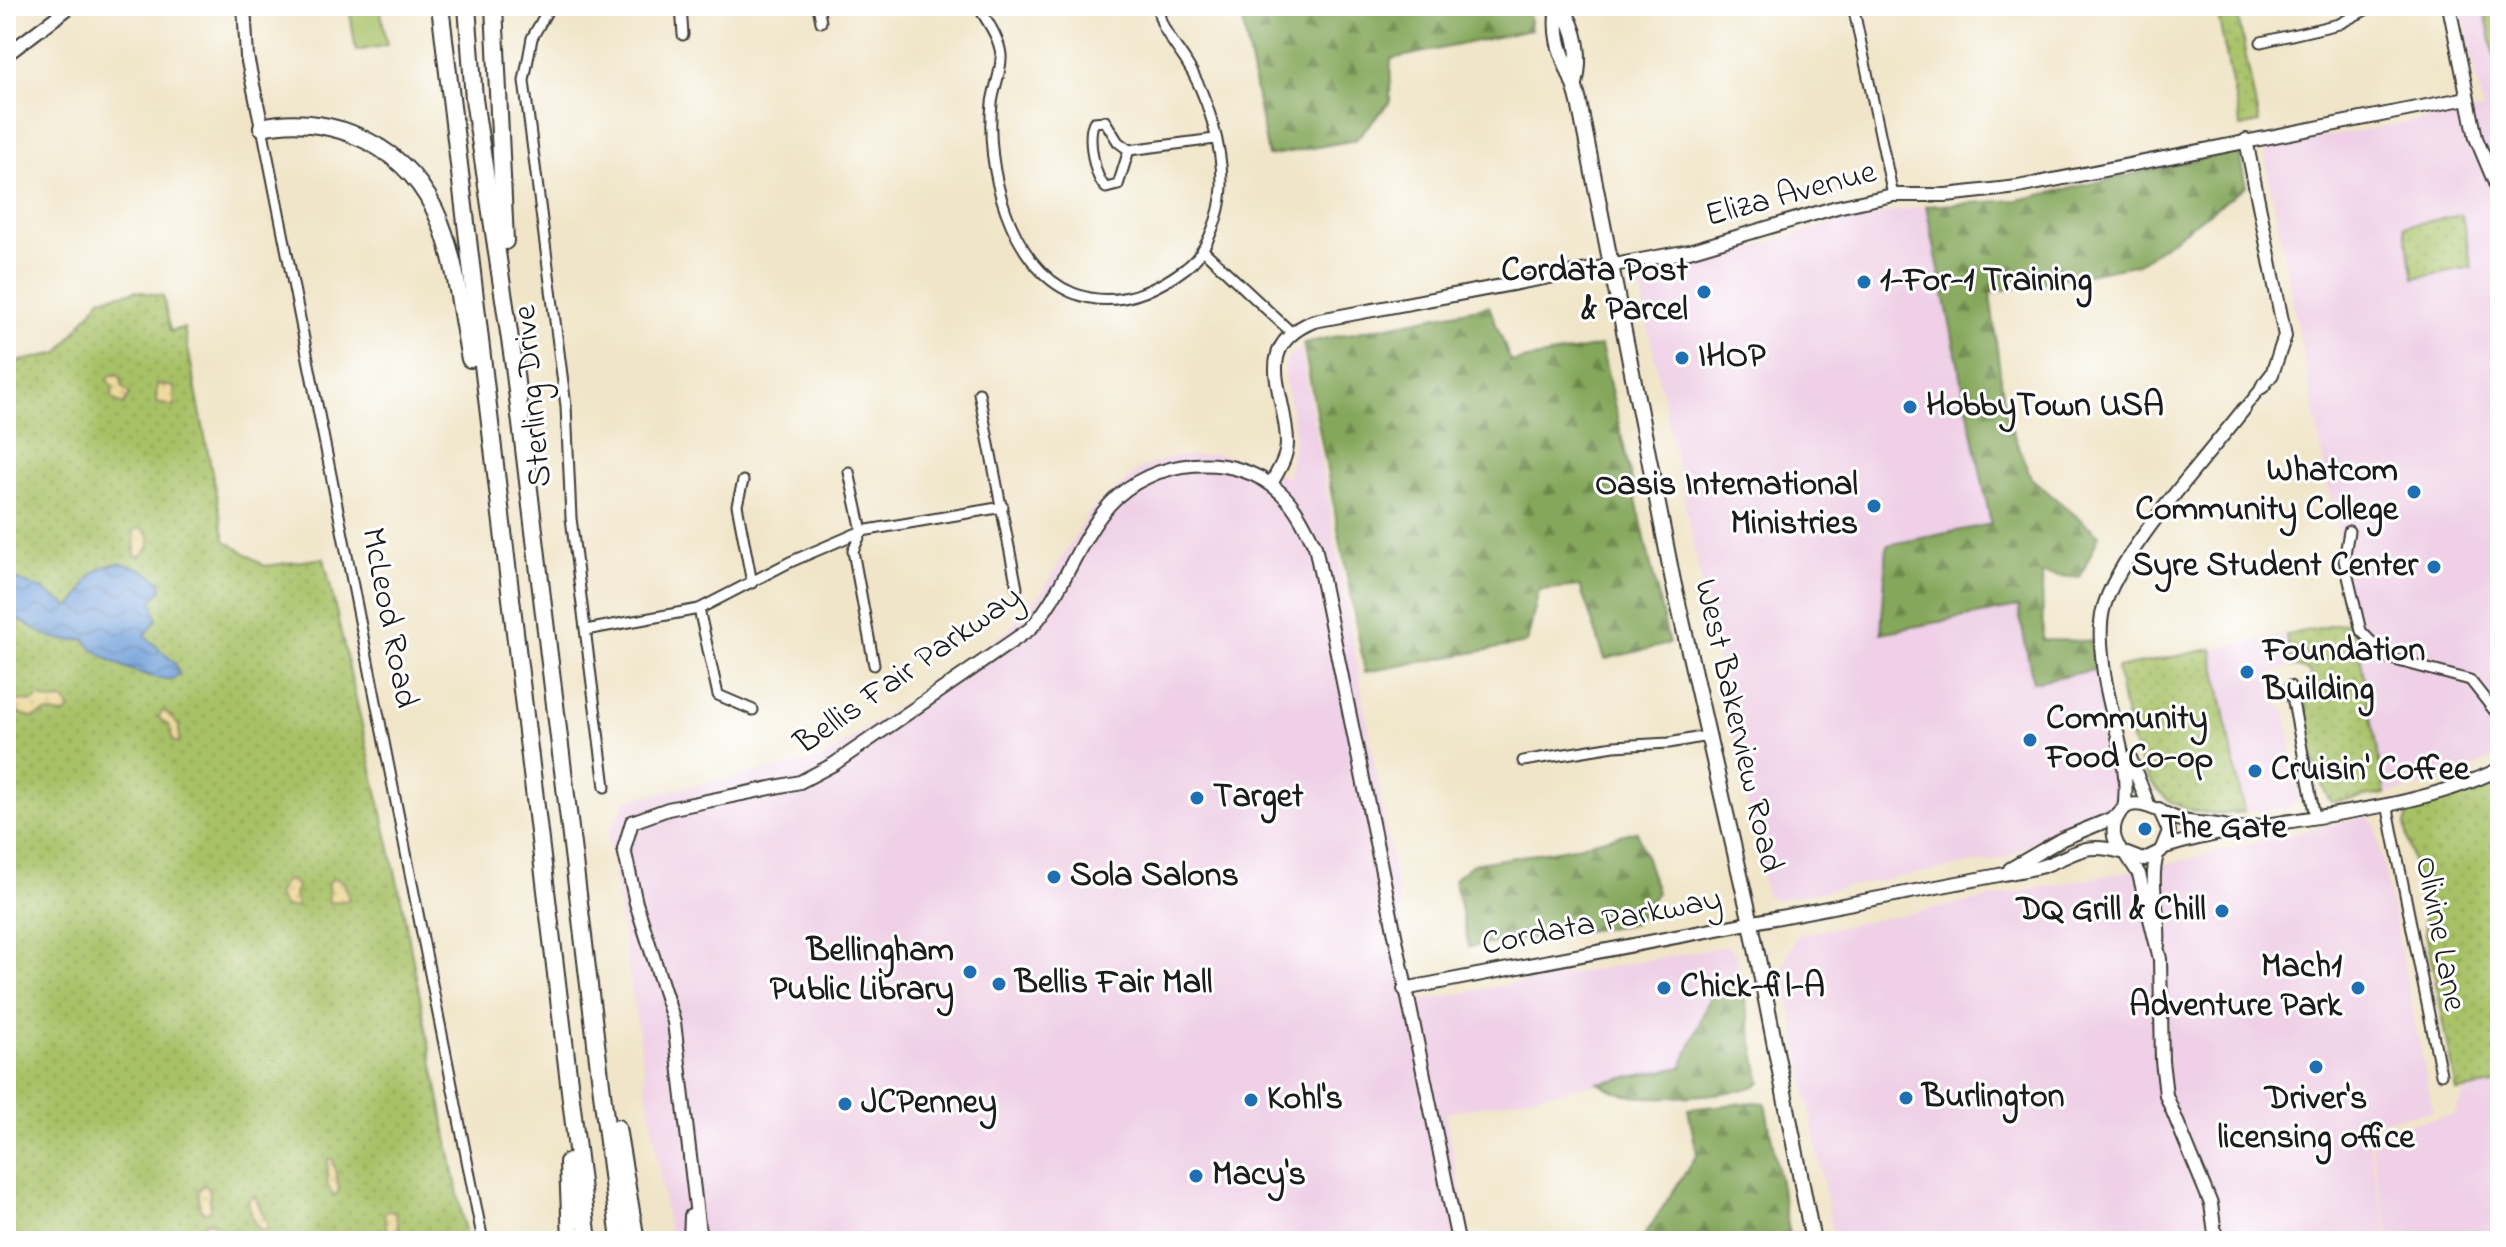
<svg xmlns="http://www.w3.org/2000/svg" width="2506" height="1247" font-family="'Indie Flower',sans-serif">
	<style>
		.built { fill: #efd0e6 }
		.grass { fill: url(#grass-dots); stroke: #626e41; stroke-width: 2 }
		.forest { fill: url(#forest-firs); stroke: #50623c; stroke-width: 2 }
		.sand { fill: url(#sand-dots); stroke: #857b5d; stroke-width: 2 }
		.garden { fill: #a7c166; stroke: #626e41; stroke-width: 2 }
		.water { fill: url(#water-waves); stroke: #465e7a; stroke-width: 2 }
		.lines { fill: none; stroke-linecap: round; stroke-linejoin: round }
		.street-casing { stroke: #3c3a36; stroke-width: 13 }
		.secondary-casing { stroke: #3c3a36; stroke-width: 16 }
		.primary-casing { stroke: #3c3a36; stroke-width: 18 }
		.highway-casing { stroke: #3c3a36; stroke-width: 20 }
		.street { stroke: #fff; stroke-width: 9 }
		.secondary { stroke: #fff; stroke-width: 12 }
		.primary { stroke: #fff; stroke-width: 14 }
		.highway { stroke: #fff; stroke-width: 16 }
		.poi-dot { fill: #1f6fb2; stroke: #fff; stroke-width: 3 }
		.labels { text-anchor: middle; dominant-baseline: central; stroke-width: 6; stroke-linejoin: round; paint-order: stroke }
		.street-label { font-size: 34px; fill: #1c1c1c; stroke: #fff }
		.poi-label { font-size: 34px; font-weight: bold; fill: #1c1c1c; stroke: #fff; text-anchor: start }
	</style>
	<defs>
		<pattern id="grass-dots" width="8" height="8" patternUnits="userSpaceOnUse" patternTransform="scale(2)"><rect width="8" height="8" fill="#a7c166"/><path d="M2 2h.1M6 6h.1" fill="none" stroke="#8fa558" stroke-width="1.8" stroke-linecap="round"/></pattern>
		<pattern id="forest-firs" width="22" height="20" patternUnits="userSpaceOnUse" patternTransform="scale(2)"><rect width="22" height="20" fill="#85a75b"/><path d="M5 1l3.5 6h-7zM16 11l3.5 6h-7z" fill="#6c874a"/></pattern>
		<pattern id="sand-dots" width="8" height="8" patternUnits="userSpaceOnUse" patternTransform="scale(2)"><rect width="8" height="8" fill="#eeda9e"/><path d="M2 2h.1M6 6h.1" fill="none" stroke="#ccba88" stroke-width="1.8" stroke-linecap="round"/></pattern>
		<pattern id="water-waves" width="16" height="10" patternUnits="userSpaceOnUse" patternTransform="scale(2)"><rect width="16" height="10" fill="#709fd9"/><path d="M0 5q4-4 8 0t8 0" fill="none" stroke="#5b81af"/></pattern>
	</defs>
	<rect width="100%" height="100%" fill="#fff"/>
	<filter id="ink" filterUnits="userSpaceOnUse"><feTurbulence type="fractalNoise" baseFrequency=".0125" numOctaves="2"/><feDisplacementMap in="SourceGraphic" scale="16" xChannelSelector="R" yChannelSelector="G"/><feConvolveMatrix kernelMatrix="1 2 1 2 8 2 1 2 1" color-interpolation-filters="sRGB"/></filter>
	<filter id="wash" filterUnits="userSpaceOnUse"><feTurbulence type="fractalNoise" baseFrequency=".006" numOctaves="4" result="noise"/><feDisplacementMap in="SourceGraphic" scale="32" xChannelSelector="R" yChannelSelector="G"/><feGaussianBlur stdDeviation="1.8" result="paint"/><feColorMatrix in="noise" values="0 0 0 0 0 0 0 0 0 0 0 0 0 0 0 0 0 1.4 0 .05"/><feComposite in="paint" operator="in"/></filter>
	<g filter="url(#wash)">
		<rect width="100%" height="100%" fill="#f0e5c8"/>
		<g class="built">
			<polygon points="2461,6 2500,6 2500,756 2444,781 2385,794 2363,668 2311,678 2302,668 2288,666 2276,673 2270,686 2274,700 2286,712 2300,801 2288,808 2244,812 2212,649 2354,621 2263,147 2483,110"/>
			<polygon points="1926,206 1991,524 1887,545 1881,632 2018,607 2033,681 2094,670 2119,796 2110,809 2063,823 2008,857 1775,900 1766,895 1639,282 1642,276 1722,258 1838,221"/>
			<polygon points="1301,349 1410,963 1421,1000 1728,946 1737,954 1741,979 1712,992 1682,1067 1445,1113 1471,1241 670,1241 608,834 626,800 822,759 1007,631 1041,593 1091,510 1140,469 1172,457 1217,454 1259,463 1288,478 1295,435 1284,370 1289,355"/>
			<polygon points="2366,816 2375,823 2433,1111 2364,1124 2388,1241 1834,1241 1783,965 1797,935 2180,861"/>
			<polygon points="2500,1084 2500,1241 2390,1241 2368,1132 2454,1115 2466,1091"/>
		</g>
		<g class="grass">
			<polygon points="2216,6 2236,6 2259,123 2241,127"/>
			<polygon points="2462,215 2472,267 2414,278 2404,226"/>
			<polygon points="136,291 163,296 170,331 184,328 225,540 265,566 324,558 400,893 467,1241 6,1241 6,364 59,353 101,298"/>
			<path d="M2354,621L2385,794L2332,802C2320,793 2304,725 2306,708C2307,690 2326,671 2292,666L2286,635Z"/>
			<path d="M2212,649L2244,812C2228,813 2211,815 2195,811C2134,799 2126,719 2117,668Z"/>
			<polygon points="2500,782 2500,1084 2457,1091 2405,824 2409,812"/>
		</g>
		<g class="forest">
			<polygon points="1240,6 1528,6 1531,30 1391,59 1390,102 1355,140 1268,156"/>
			<polygon points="2232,152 2239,154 2246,186 2138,264 1990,293 2005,412 2031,478 2099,535 2080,578 2042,574 2043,640 2091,641 2094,670 2033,682 2018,607 1881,633 1887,545 1991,524 1926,206 2018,200"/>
			<polygon points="1489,306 1511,362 1601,346 1669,644 1605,659 1580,586 1539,590 1527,643 1365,672 1303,343"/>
			<polygon points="1637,831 1657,892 1634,924 1469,947 1454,879 1473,864 1569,848"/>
			<path d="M1741,979L1761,1083C1740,1096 1651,1100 1626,1095C1617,1093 1607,1087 1598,1083L1682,1067L1712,992Z"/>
			<polygon points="1754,1102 1765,1103 1791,1241 1641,1241 1697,1154 1688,1109"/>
		</g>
		<g class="sand">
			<polygon points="111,375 120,375 123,388 130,394 123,405 112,398 113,387 107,380"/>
			<polygon points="157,384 174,387 175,407 156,403"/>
			<polygon points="142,528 149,536 150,546 141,556 135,555 134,530"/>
			<polygon points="41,697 51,701 65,700 70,710 63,715 47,712 33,718 18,713 15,705 18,700 32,702"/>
			<polygon points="164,710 179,726 179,743 173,741 169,726 158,717"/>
			<polygon points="334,878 344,882 349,900 329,903 328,883"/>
			<polygon points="285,881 293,881 297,886 294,894 297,907 285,907 277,894"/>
			<polygon points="328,1159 333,1159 339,1191 334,1196 327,1185"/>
			<polygon points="204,1184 209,1190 211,1210 205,1213 200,1209 198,1191"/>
			<path d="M255,1196L268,1226L265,1231C252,1228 250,1212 248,1200Z"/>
			<polygon points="388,1210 395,1213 402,1241 389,1241 384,1215"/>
			<polygon points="207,1221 216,1224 218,1241 204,1241 203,1226"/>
		</g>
		<g class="garden">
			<polygon points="349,6 380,6 387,45 356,51"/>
			<polygon points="2484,6 2500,6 2500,65 2496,66"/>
		</g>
		<path class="water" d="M120,563L144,570L161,582L162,590L152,600L157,619L145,636L175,663L179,674L172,679C150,681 95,658 85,639C48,645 37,627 6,613V575L41,589L70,607C90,592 79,569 120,563Z"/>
	</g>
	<g filter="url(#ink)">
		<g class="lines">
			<g class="street-casing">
				<g id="street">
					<polyline points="550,6 532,38 524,81 566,406 571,518 605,787"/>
					<polyline points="681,6 683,35"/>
					<polyline points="818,6 821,22"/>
					<path d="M978,6C987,21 999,37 1001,55C1002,71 994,87 992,103C985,166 1009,267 1073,293C1113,309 1153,293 1186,268C1207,253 1221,214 1222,187C1223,148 1207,93 1185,60C1174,43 1159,27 1158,6"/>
					<polyline points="1853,6 1893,195"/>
					<polyline points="2261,42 2339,24 2373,6"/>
					<path d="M1105,121L1118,142L1129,150L1118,185L1106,188C1094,177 1087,137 1094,122Z"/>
					<polyline points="262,127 483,1241"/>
					<polyline points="1129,150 1215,139"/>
					<polyline points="1204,251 1292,333"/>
					<polyline points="979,393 1017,588"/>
					<polyline points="2244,409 2262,387"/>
					<polyline points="849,472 862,531 853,551 874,665"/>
					<polyline points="743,481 737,505 752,583"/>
					<polyline points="2349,531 2344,560 2361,631 2387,658 2470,680 2500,718"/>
					<polyline points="699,609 718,695 753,710"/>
					<polyline points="586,630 699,609 790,562 862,531 1003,507"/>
					<polyline points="2290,686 2315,817"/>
					<polyline points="1523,761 1614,746 1669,743 1707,736"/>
					<polyline points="2387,804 2441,1074"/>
				</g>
			</g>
			<g class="secondary-casing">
				<g id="secondary">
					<polyline points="244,6 247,57 262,127"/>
					<polyline points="2449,6 2476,138 2500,195"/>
					<polyline points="6,55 71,6"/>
					<polyline points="2246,140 2285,336 2272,374 2262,387"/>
					<path d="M1271,484C1278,471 1287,458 1287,443C1287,393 1249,348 1314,321L1689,251L1837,207L1893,195H1946L2018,187L2467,98"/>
					<polyline points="2130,758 2148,804"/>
					<path d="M2124,809C2132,761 2108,714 2103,665C2101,647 2099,627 2103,610C2117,554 2206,458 2244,409"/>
					<path d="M2159,809L2169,831L2161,851L2143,860L2122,852C2115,843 2111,834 2115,823C2127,785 2163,816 2184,821C2201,825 2217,822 2234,829"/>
					<path d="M2165,847C2274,814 2396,819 2500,769"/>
					<path d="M2157,855C2148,885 2161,915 2158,945"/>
					<polyline points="2128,857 2139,874 2160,959 2162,1061 2166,1095 2211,1204 2216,1241"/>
					<polyline points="2010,869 2062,839 2118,816"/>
					<path d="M1404,989L1999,875C2013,872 2029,870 2043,866C2077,854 2083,841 2122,852"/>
					<polyline points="690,1241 691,1216"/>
					<path d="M700,1241L674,1022L636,903L624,849L632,822L668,809L800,782L834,764L1030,629C1064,592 1077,541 1110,504C1151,458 1236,449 1282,494C1297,508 1306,528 1315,546L1458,1241"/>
				</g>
			</g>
			<g class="primary-casing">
				<g id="primary">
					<path d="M1558,6C1551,50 1571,65 1579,102L1673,581L1751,923L1813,1241"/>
					<path d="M1561,6C1577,29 1582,57 1575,84"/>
				</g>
			</g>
			<g class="highway-casing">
				<g id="highway">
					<polyline points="440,6 588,1241"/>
					<polyline points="467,6 474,99 514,366 620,1241"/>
					<polyline points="494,6 505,241"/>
					<path d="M262,127C291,120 324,123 352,134C453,174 452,268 470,359"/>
					<polyline points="617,1128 636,1241"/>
					<polyline points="568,1162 571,1241"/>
				</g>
			</g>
			<use href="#street" class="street"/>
			<use href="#secondary" class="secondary"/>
			<use href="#primary" class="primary"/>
			<use href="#highway" class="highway"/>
		</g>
	</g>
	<g class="poi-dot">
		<circle cx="1864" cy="282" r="8"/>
		<circle cx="1704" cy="292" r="8"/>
		<circle cx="1682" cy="358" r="8"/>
		<circle cx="1910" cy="407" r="8"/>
		<circle cx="2414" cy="492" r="8"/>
		<circle cx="1874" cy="506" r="8"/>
		<circle cx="2434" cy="567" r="8"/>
		<circle cx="2247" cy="672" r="8"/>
		<circle cx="2030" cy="740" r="8"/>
		<circle cx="2255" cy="771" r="8"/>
		<circle cx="1197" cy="798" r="8"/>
		<circle cx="2145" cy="829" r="8"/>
		<circle cx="1054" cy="877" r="8"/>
		<circle cx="2222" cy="911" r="8"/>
		<circle cx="970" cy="972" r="8"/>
		<circle cx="999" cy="984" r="8"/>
		<circle cx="1664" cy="988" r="8"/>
		<circle cx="2358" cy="988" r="8"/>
		<circle cx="2316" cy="1067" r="8"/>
		<circle cx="1906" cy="1098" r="8"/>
		<circle cx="1251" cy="1100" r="8"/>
		<circle cx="845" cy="1104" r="8"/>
		<circle cx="1196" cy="1176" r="8"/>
	</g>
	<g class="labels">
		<g class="street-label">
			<text transform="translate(1791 195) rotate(-15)">Eliza Avenue</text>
			<text transform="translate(534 396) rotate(-95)">Sterling Drive</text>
			<text transform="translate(388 618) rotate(79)">McLeod Road</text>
			<text transform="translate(909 671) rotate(-35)">Bellis Fair Parkway</text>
			<text transform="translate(1737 726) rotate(77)">West Bakerview Road</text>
			<text transform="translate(1602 923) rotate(-11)">Cordata Parkway</text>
			<text transform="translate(2439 934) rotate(79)">Olivine Lane</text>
		</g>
		<g class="poi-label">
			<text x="1688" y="272" text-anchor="end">Cordata Post<tspan x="1688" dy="39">&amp; Parcel</tspan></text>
			<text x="1880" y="282">1-For-1 Training</text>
			<text x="1698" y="358">IHOP</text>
			<text x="1926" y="407">HobbyTown USA</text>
			<text x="2398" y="472" text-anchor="end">Whatcom<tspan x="2398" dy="39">Community College</tspan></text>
			<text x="1858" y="486" text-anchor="end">Oasis International<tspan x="1858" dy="39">Ministries</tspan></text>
			<text x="2418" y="567" text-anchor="end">Syre Student Center</text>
			<text x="2263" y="652">Foundation<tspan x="2263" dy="39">Building</tspan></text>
			<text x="2046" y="720">Community<tspan x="2046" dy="39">Food Co-op</tspan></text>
			<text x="2271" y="771">Cruisin' Coffee</text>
			<text x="1213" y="798">Target</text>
			<text x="2161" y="829">The Gate</text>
			<text x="1070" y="877">Sola Salons</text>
			<text x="2206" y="911" text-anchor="end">DQ Grill &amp; Chill</text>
			<text x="954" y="952" text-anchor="end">Bellingham<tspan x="954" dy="39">Public Library</tspan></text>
			<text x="2342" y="968" text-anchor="end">Mach1<tspan x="2342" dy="39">Adventure Park</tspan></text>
			<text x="1015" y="984">Bellis Fair Mall</text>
			<text x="1680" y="988">Chick-fil-A</text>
			<text x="1922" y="1098">Burlington</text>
			<text x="1267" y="1100">Kohl's</text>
			<text x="2316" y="1100" text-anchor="middle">Driver's<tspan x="2316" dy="39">licensing office</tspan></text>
			<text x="861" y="1104">JCPenney</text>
			<text x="1212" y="1176">Macy's</text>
		</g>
	</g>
	<rect width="2506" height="1247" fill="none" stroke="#fff" stroke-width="32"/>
</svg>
